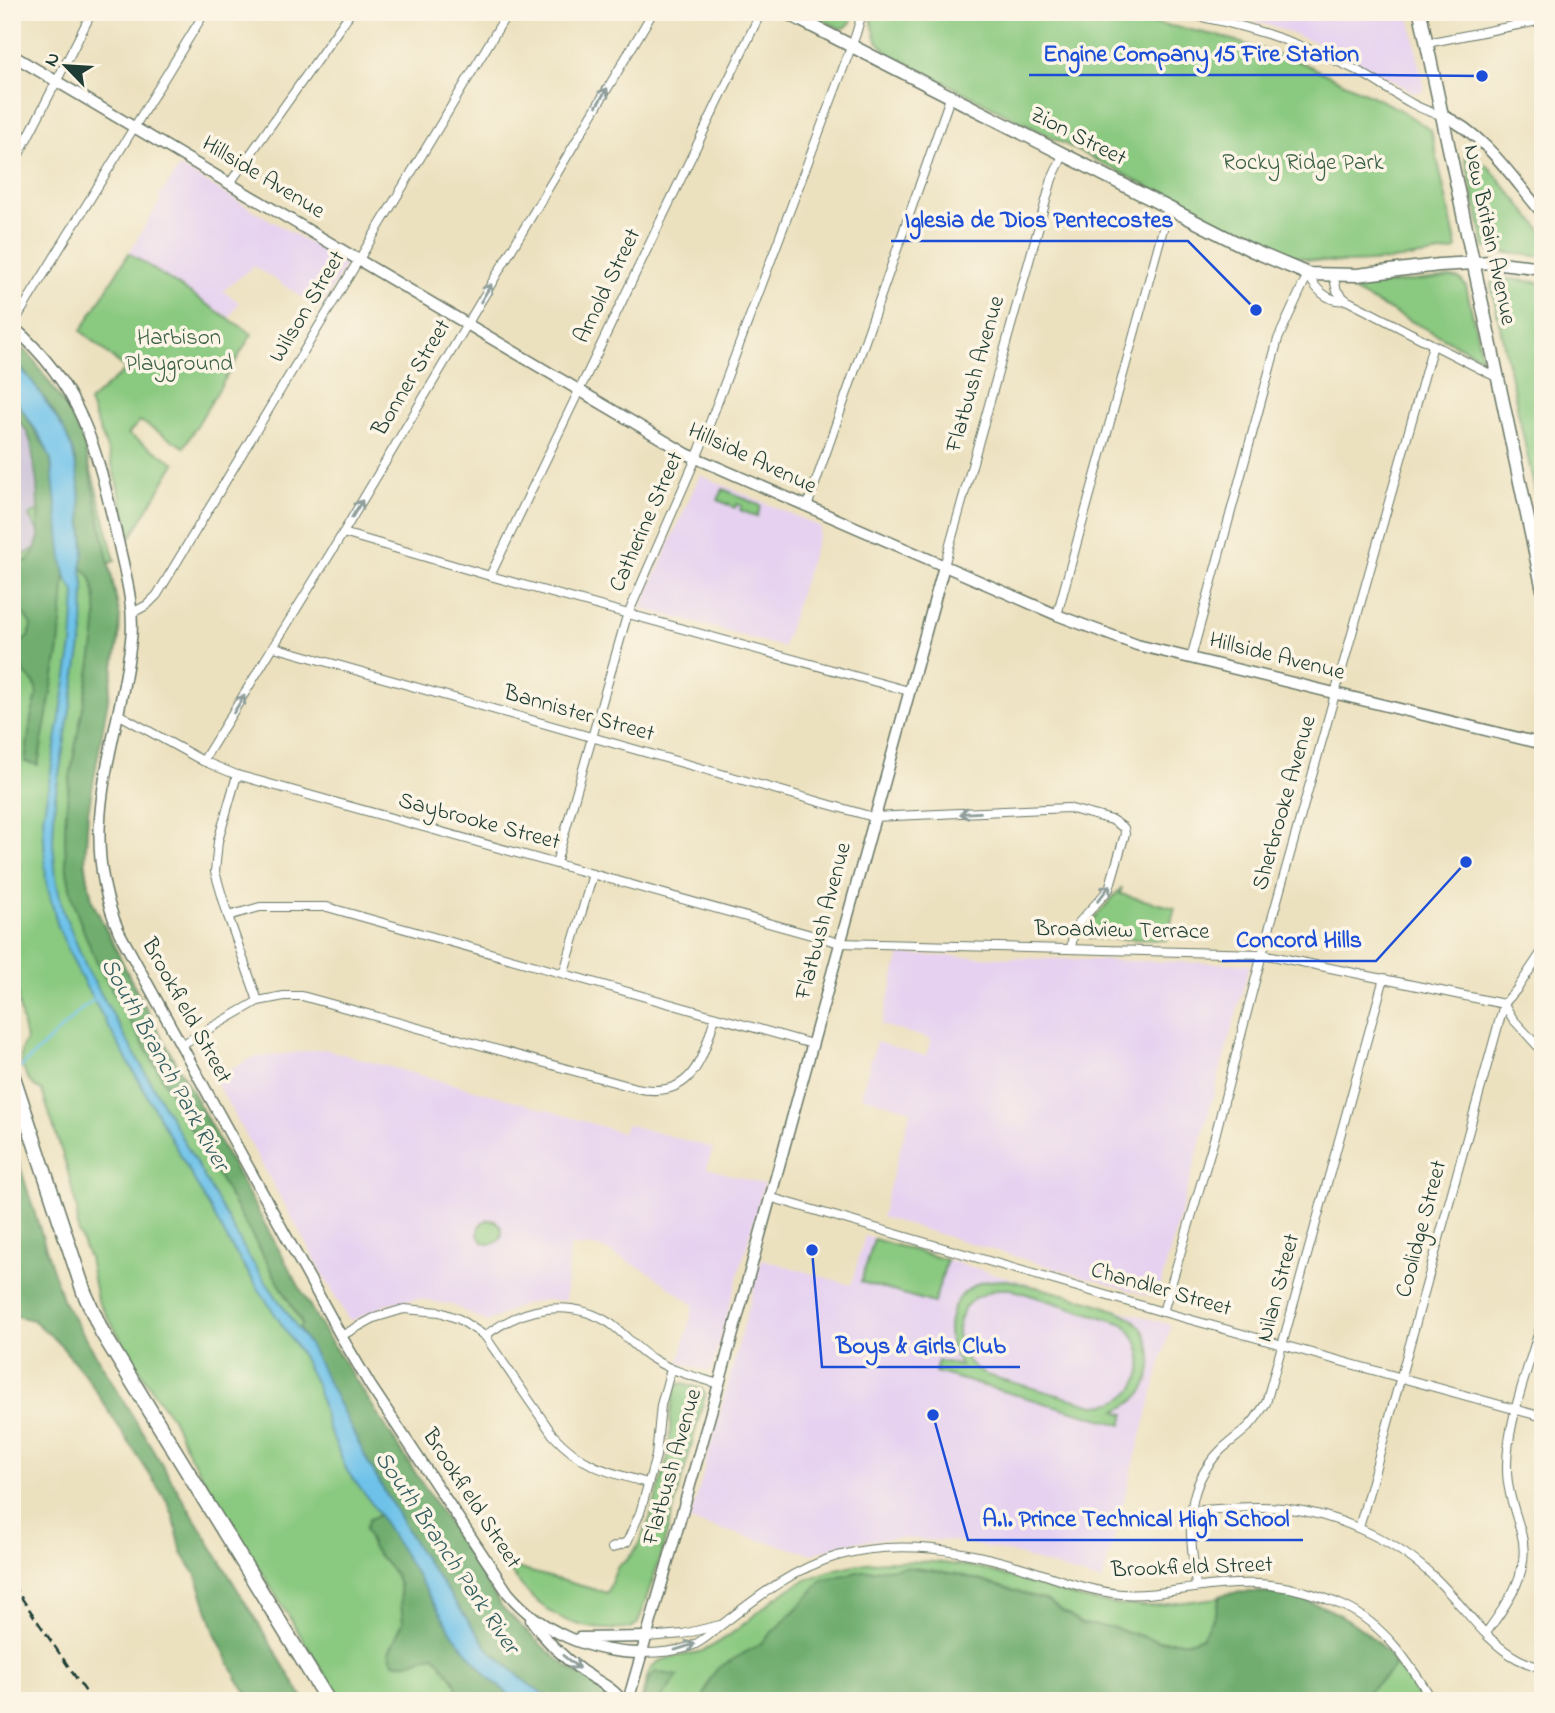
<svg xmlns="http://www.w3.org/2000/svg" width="1555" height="1713" font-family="'Indie Flower',sans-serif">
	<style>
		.built { fill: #e6d2f0 }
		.industrial { fill: #c8bfd8 }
		.green { fill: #8ac980; stroke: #54835a; stroke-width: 2; fill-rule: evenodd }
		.forest { fill: #6fad6e; stroke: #477551; stroke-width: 2 }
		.water { fill: #6ec2ea; stroke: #46808f; stroke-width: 2 }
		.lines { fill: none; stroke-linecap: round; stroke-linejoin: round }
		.stream { stroke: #6ec2ea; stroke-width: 2.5 }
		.minor-casing { stroke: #677665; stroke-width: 10 }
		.tertiary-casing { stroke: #677665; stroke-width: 13 }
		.secondary-casing { stroke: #677665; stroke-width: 15 }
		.motorway-casing { stroke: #677665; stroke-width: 17 }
		.minor { stroke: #fff; stroke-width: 8 }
		.tertiary { stroke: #fff; stroke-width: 10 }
		.secondary { stroke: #fff; stroke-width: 12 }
		.motorway { stroke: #fff; stroke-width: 14 }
		.rail { stroke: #1f3d34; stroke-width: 2.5; stroke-dasharray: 10 5; stroke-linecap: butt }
		.oneway { stroke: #8f9e9a }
		.labels { text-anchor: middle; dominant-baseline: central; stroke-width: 7; stroke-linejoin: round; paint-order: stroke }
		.street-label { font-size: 23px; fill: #1f3d34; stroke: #fcf5e5 }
		.park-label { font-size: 23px; fill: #3a6047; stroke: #fcf5e5 }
		.water-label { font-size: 24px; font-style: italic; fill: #335e62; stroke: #fcf5e5 }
		.leader { fill: none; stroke: #1d4ed8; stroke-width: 2.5 }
		.callout-dot { fill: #1d4ed8; stroke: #fcf5e5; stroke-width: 2.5 }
		.callout-label { font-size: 24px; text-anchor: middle; font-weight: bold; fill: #1d4ed8; stroke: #fcf5e5; stroke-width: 7; stroke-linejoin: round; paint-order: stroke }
	</style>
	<rect width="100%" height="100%" fill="#fcf5e5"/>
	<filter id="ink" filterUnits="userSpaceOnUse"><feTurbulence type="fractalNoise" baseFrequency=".0143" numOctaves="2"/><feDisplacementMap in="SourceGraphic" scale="14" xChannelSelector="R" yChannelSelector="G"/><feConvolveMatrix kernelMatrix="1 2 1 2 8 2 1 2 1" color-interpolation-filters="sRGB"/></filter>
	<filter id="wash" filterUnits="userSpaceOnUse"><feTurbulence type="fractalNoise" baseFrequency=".00686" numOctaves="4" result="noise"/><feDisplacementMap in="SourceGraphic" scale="28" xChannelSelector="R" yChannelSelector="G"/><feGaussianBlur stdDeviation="1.57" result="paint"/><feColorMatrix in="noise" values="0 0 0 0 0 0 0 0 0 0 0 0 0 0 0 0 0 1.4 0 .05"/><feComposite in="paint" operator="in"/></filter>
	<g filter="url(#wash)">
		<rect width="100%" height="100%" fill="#ece1bf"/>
		<g class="built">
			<polygon points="1222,12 1409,12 1424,89 1420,92 1413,92 1352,58 1312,41 1271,26"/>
			<polygon points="180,167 343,263 345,266 320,309 254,266 223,291 239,302 230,318 129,253 161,199 158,198"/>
			<polygon points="700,475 821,527 783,647 641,608"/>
			<polygon points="900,955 1250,964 1157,1298 881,1217 911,1110 861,1096 876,1042 926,1056 931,1039 881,1025"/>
			<polygon points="324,1049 537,1107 623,1133 626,1124 713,1148 707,1168 764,1184 712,1369 707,1371 679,1362 694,1305 649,1272 599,1247 570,1246 565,1300 545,1300 524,1304 487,1322 452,1305 420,1299 389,1303 353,1320 348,1319 214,1078 252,1058"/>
			<polygon points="865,1236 1171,1325 1102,1582 1009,1552 961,1542 898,1538 870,1540 842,1544 812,1554 690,1521 762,1259 851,1285"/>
		</g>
		<polygon class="industrial" points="12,412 26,430 31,441 38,495 37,511 29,517 38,531 39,537 34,550 12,563"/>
		<g class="green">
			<polygon points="807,12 846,12 851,17 851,22 845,28 839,28"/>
			<path d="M869,12H1079L1182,28L1223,37L1303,63L1399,109L1431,130L1457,248L1454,251C1386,261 1333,273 1266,247L889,54L877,41Z"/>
			<polygon points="1470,154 1489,167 1543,232 1543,257 1491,251 1485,247 1465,157"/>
			<polygon points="129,253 252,334 184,447 140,421 128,434 175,463 131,537 110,457 89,402 126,369 81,331"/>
			<polygon points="1452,277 1460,279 1466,286 1482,358 1355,292 1358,287"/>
			<polygon points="1495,277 1543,283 1543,529 1491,284"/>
			<path d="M12,340C82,404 92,475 115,561L108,563L118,610L83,830C84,864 89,893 99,925L322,1337L514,1628L604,1701H341L190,1456L172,1418L156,1396L97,1300L89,1258L78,1232L77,1209L67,1168L42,1091C25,1083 14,1056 26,1040L18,1001V971L12,973L19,873L12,807V563L45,542L29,516L48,504L37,447L12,408Z"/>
			<polygon points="723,489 761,506 757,517 740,510 742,506 737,504 735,508 718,500"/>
			<polygon points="1122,887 1120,894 1175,908 1166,940 1091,938 1084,935 1090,923"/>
			<circle cx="490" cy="1232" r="12"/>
			<polygon points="874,1239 947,1260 934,1303 861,1282"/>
			<path d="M1008,1280C1034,1287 1120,1305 1136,1322C1148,1334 1152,1351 1151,1367C1149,1390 1136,1403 1116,1411L1125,1414L1122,1425L935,1372L938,1360L961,1366C941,1339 945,1297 980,1283C988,1280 999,1280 1008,1280ZM997,1289H1010L1124,1324C1156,1356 1143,1406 1094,1405L986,1375L978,1371L969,1362L961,1351L957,1334L960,1320L965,1307L974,1298Z"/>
			<path d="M682,1383L702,1389L705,1395L660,1558L638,1623C630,1631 618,1630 607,1629C561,1628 531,1602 506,1565L607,1593L618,1566L626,1561L637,1548L650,1519L669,1453L671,1409L676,1386Z"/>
			<path d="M885,1561L935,1562L980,1568L1082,1599L1119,1605L1152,1606L1241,1595L1375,1642L1407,1678L1420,1701H641C644,1690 646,1673 654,1665C662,1656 691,1656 705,1650C731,1637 752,1617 774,1599C806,1575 845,1564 885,1561Z"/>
		</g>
		<g class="forest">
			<path d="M12,339L31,356L73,417L85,448L120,617L119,638L88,812L85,863L92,901L137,992L322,1328L502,1607C523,1628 544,1649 568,1667C582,1678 603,1686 612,1701H555L527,1683L489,1650L419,1551L370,1466L313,1353L299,1329L302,1324L301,1322L98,965C79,921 66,893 65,843C64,790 78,737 87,685C92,655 103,608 91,579C89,574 85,571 81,567C86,549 83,531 81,513C79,492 79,469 72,449C62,420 34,381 12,359Z"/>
			<polygon points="12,394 50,455 65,575 59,648 38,765 25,762 31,718 37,695 35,684 24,673 16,646 29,636 31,625 16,602 12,600 12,564 27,561 34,552 39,537 37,484 31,442 26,430 12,412"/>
			<polygon points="12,1141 62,1299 305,1701 252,1701 237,1679 215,1633 197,1577 182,1553 173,1515 168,1503 86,1376 58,1342 33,1320 12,1315"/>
			<path d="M380,1515L455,1637L488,1677L517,1701H462L455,1682L435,1655C419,1657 410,1667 393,1662L389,1652L403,1622L399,1584L395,1574L373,1549L365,1529L369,1519Z"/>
			<path d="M907,1567L958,1574L1046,1600L1082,1624L1111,1627L1158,1641H1192L1202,1637L1216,1612L1220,1596L1225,1594C1276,1586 1333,1603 1371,1637C1381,1646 1392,1654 1394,1666C1385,1682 1368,1686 1360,1701H702L711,1677L718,1668L760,1644L803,1602L822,1580L862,1571Z"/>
			<polygon points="657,1672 678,1676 660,1701 643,1701 649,1678"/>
		</g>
		<polygon class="water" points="12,359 32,381 64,430 72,449 78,477 84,551 81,568 84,583 83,634 55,798 53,842 56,878 63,911 87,969 249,1257 311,1348 370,1466 419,1551 489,1650 527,1683 555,1701 517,1701 488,1677 455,1637 375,1508 347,1471 328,1427 316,1384 302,1356 231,1246 79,974 58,927 46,881 43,818 72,646 75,593 66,578 62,559 51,459 43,441 12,394"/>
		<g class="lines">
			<polyline class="stream" points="20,1068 83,1008 95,999"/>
		</g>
	</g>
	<g filter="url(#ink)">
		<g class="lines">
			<g class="minor-casing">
				<g id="minor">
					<path d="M1176,12C1241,23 1296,41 1356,70C1384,84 1411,109 1442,115"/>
					<polyline points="1427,43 1543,20"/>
					<polyline points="12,168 92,12"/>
					<polyline points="230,183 351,12"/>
					<path d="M1308,274C1315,289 1328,303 1346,300"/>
					<polyline points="1333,275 1337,291 1346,300 1498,378"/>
					<polyline points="12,326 205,12"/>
					<polyline points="807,507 951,95"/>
					<polyline points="343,533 490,576 909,691"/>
					<polyline points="944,566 1052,179 1064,153"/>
					<polyline points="490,576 761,12"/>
					<polyline points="132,613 147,605 157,595 508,12"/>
					<polyline points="1057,615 1169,207"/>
					<polyline points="274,647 873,817 1068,808 1112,820 1124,828 1125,834 1109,889 1074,928 1071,949"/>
					<polyline points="1191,658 1278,339 1308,274"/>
					<polyline points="118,714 203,761 237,775 840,943 1262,954 1504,1004 1513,1019 1543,1052"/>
					<polyline points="203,761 343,533 653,12"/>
					<polyline points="237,775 218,841 215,872 228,916 258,1001"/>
					<polyline points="556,863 626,619 700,449 856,34 860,20 858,12"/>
					<polyline points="228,916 260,907 327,907 812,1044"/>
					<polyline points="564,972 593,874"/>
					<path d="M181,1045L258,1001L284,996H302L636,1088C692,1100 702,1061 715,1017"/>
					<polyline points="769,1197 1163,1312 1543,1417"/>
					<polyline points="1163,1312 1215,1136 1262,954 1433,345"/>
					<path d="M341,1336L374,1318L404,1309L440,1312L459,1319L485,1336L553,1435C582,1467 608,1472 648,1483"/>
					<path d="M485,1336C522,1307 570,1297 611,1324C626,1335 637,1350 653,1359C673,1372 696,1377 719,1384"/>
					<path d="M1191,1511C1221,1509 1252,1505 1282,1508C1336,1513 1395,1540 1434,1577C1462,1603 1484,1641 1518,1659C1526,1663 1535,1666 1543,1669"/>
					<polyline points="1359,1528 1504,1004 1517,989 1543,950"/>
					<polyline points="612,1548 627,1542 640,1513 656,1456 661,1405 671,1369"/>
					<path d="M1196,1587C1191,1535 1180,1491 1221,1450C1230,1441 1242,1434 1250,1425C1256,1419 1261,1410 1266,1403L1384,978"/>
					<path d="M1486,1633C1508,1603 1532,1571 1521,1532C1515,1511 1507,1491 1507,1469C1506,1424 1530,1363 1543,1318"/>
					<polyline points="647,1637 683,1634 720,1625"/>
					<path d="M642,1653C658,1653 674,1652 689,1647C703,1642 712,1632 724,1623C759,1596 793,1569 837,1556C897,1539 966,1550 1024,1568C1056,1578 1087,1591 1121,1594C1146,1596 1170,1591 1194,1588C1252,1580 1290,1582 1344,1606C1385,1625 1410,1664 1433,1701"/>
				</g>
			</g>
			<g class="tertiary-casing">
				<g id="tertiary">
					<polyline points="12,55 687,454 1057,615 1137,645 1543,744"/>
					<path d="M1442,115C1485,134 1513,179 1543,214"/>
					<path d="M12,326C85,389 97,452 118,541C125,573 135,607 131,640C119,746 74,826 119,932L341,1336L370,1385L508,1593C541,1632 591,1653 642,1653"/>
					<path d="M531,1620C545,1640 563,1657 582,1671C596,1681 613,1687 622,1701"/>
					<polyline points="579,1638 647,1637"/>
					<polyline points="628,1701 719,1384 944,566"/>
				</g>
			</g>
			<g class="secondary-casing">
				<g id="secondary">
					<polyline points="785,12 1251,250 1308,274 1357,275 1439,265 1492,262 1543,268"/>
					<polyline points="1420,12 1543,590"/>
				</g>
			</g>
			<g class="motorway-casing">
				<polyline id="motorway" points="12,1074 84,1292 102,1332 328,1701"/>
			</g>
			<use href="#minor" class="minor"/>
			<use href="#tertiary" class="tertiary"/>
			<use href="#secondary" class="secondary"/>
			<use href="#motorway" class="motorway"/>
			<polyline class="rail" points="12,1584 92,1701"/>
		</g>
		<defs><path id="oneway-shaft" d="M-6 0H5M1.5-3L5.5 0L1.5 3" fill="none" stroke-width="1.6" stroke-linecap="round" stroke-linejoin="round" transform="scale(1.75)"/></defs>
		<g class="oneway">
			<use href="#oneway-shaft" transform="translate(602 97) rotate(-59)"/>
			<use href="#oneway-shaft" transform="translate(486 293) rotate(-59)"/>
			<use href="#oneway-shaft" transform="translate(357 509) rotate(-59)"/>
			<use href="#oneway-shaft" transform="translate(239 704) rotate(-58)"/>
			<use href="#oneway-shaft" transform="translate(970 813) rotate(177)"/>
			<use href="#oneway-shaft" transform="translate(1104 893) rotate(-52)"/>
			<use href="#oneway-shaft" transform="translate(685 1647) rotate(-17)"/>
			<use href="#oneway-shaft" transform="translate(571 1662) rotate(39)"/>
		</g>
	</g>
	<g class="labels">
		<g class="street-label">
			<text transform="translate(1078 137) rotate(27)">Zion Street</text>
			<text transform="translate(263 178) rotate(31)">Hillside Avenue</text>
			<text transform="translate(1489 235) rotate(78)">New Britain Avenue</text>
			<text transform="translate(608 286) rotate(-64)">Arnold Street</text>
			<text transform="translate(308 307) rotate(-59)">Wilson Street</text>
			<text transform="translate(976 374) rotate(-74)">Flatbush Avenue</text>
			<text transform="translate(412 378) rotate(-59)">Bonner Street</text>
			<text transform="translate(752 459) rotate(25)">Hillside Avenue</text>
			<text transform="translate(647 522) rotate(-66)">Catherine Street</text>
			<text transform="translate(1277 657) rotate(14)">Hillside Avenue</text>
			<text transform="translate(579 714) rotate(16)">Bannister Street</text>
			<text transform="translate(1285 803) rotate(-74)">Sherbrooke Avenue</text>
			<text transform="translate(479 822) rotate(15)">Saybrooke Street</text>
			<text transform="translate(824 921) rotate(-75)">Flatbush Avenue</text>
			<text transform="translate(1122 931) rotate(1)">Broadview Terrace</text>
			<text transform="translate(186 1011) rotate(61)">Brookfield Street</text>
			<text transform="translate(1422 1229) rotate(-75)">Coolidge Street</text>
			<text transform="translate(1279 1288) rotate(-75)">Nilan Street</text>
			<text transform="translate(1161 1290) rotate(16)">Chandler Street</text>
			<text transform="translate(673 1467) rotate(-74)">Flatbush Avenue</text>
			<text transform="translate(471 1499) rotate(57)">Brookfield Street</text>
			<text transform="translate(1192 1568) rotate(-2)">Brookfield Street</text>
		</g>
		<g class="park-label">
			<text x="1303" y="163">Rocky Ridge Park</text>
			<text x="179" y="338">Harbison<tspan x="179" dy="26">Playground</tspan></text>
		</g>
		<g class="water-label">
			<text transform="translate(164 1065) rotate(61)">South Branch Park River</text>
			<text transform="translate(446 1553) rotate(56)">South Branch Park River</text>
		</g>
	</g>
	<path class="leader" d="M1482 76L1374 75H1029M1256 310L1188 241H891M1466 862L1376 961H1222M812 1250L822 1367H1020M933 1415L968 1540H1303"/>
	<g class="callout-dot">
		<circle cx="1482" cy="76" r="7"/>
		<circle cx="1256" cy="310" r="7"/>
		<circle cx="1466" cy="862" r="7"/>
		<circle cx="812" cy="1250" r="7"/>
		<circle cx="933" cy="1415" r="7"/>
	</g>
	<g class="callout-label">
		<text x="1201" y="61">Engine Company 15 Fire Station</text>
		<text x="1039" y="227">Iglesia de Dios Pentecostes</text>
		<text x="1299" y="947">Concord Hills</text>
		<text x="921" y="1353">Boys &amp; Girls Club</text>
		<text x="1136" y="1526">A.I. Prince Technical High School</text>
	</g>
	<rect width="1555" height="1713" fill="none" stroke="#fcf5e5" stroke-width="42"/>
	<g transform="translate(66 66) rotate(295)" stroke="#fcf5e5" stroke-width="5" paint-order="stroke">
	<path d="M0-5L12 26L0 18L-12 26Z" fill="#1f3d34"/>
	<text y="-10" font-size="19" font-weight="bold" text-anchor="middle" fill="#1f3d34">N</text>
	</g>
</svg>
